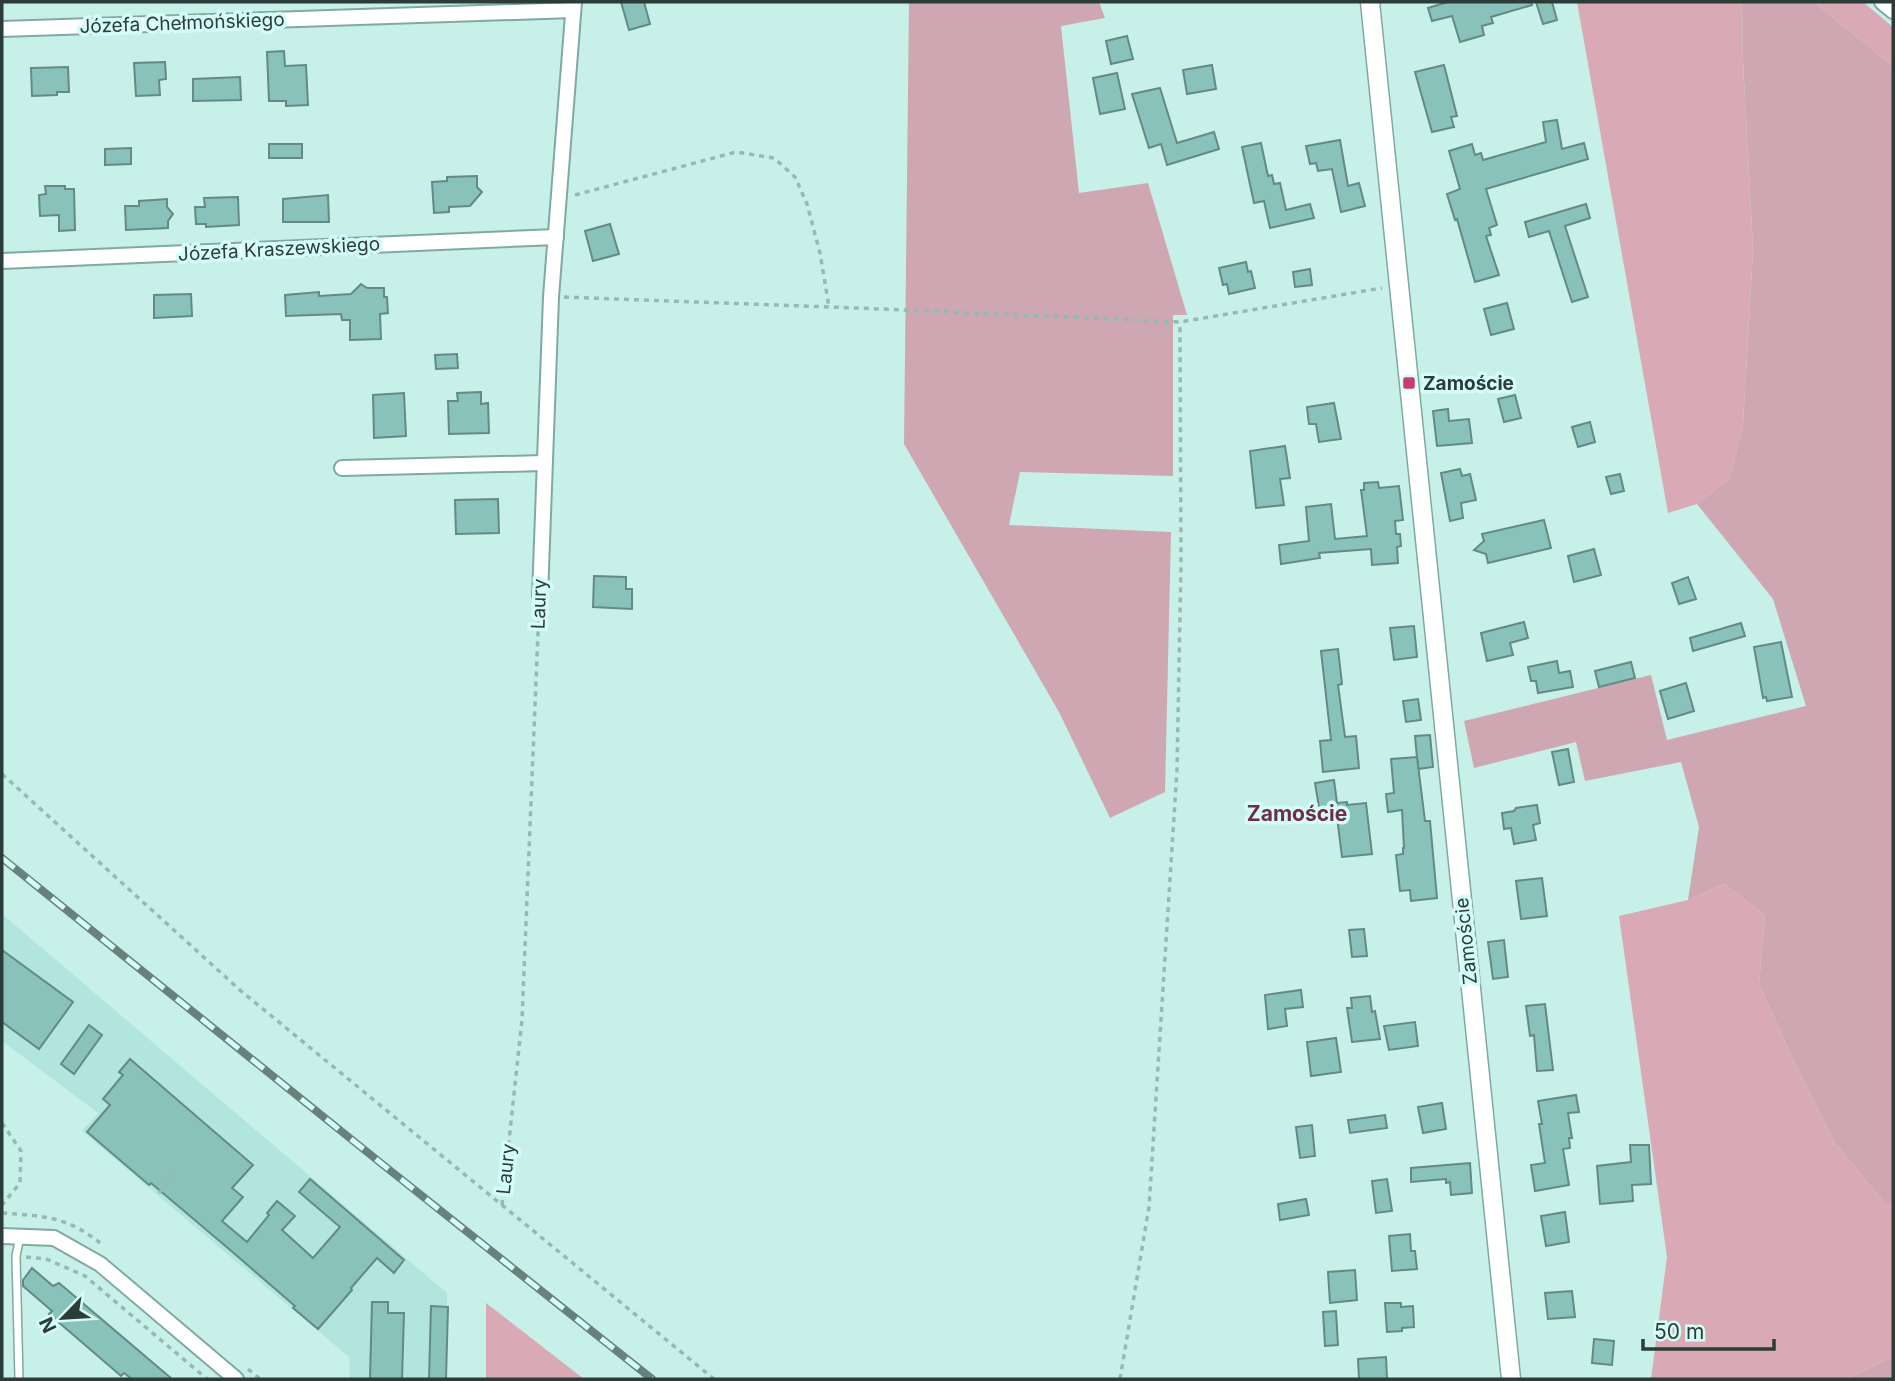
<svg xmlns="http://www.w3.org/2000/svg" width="1895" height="1381" font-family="Inter,sans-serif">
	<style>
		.built { fill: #b2e5dd }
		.green { fill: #cfa7b2 }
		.forest { fill: #daa9b6 }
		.building { fill: #89c2ba; stroke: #638a84; stroke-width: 2 }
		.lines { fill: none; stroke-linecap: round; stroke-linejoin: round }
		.service-casing { stroke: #81a9a3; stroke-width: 10 }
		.minor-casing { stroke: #81a9a3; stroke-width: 18 }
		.tertiary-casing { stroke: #81a9a3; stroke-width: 21 }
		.path { stroke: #97b9b3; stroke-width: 3.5; stroke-dasharray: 5 5; stroke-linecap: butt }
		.service { stroke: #fff; stroke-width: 7 }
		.minor { stroke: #fff; stroke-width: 14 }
		.tertiary { stroke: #fff; stroke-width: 18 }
		.rail-casing { stroke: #67817c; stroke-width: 8 }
		.rail { stroke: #d4fdf7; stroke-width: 5; stroke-dasharray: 16; stroke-linecap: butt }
		.poi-dot { fill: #c73c73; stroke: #d4fdf7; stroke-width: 2.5 }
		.labels { text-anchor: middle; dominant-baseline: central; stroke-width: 7; stroke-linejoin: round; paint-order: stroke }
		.street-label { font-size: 19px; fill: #2b3c39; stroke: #d4fdf7 }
		.poi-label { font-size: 19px; font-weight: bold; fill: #2b3c39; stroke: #d4fdf7; text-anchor: start }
		.neighbourhood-label { font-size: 21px; font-weight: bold; fill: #712d45; stroke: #d4fdf7 }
	</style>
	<rect width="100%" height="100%" fill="#c7f0e9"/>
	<polygon class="built" points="2,914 447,1293 446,1379 350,1379 349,1357 82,1131 98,1113 2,1041"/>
	<g class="green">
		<polygon points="909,2 1099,2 1105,18 1061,26 1079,193 1148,183 1187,315 1173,315 1173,476 1020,472 1009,525 1171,532 1165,792 1110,818 1059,712 904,444"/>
		<polygon points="1742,2 1814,2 1893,66 1893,1203 1886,1205 1835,1143 1794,1062 1759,984 1765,915 1724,884 1688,900 1699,827 1681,762 1585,781 1576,742 1474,768 1464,721 1651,675 1667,740 1806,706 1773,599 1697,504 1730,478 1743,424 1753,250 1743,61"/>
		<polygon points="1893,1357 1893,1379 1846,1379"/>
	</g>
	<g class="forest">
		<polygon points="1577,2 1742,2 1743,61 1753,250 1743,424 1730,478 1697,504 1668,513"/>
		<polygon points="1814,2 1863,2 1893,27 1893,66"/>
		<polygon points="1724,884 1765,915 1759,984 1794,1062 1835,1143 1886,1205 1893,1203 1893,1357 1846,1379 1651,1379 1667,1257 1619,916 1688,900"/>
		<polygon points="486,1303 584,1379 486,1379"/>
	</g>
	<g class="building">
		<polygon points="621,2 644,2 650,24 629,30"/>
		<polygon points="1448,2 1531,2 1532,5 1491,17 1493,23 1482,26 1484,35 1460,42 1452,16 1432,21 1428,8"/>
		<polygon points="1536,2 1552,2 1557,20 1543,24"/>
		<polygon points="1127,36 1133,59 1111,64 1106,41"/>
		<polygon points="284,51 285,66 306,65 308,105 286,106 286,101 269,101 267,52"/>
		<polygon points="165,62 166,79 159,80 160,95 136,96 134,63"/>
		<polygon points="1212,65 1216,89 1187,94 1183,70"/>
		<polygon points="1444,65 1457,116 1451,117 1454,127 1432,132 1415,72"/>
		<polygon points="68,67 69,92 57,92 57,95 32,96 31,68"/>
		<polygon points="1117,73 1125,109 1100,114 1093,78"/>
		<polygon points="240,77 241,100 193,101 193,79"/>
		<polygon points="1160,88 1177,143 1214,132 1219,149 1167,165 1161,144 1149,148 1132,94"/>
		<polygon points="1557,120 1562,149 1584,143 1588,159 1486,189 1497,225 1489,228 1491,235 1486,236 1499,275 1475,282 1457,219 1455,220 1447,194 1460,189 1449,151 1472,144 1475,155 1481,153 1483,160 1546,142 1543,122"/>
		<polygon points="1340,140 1348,186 1359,183 1365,206 1341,212 1332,169 1318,171 1316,163 1310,164 1306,146"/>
		<polygon points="1261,143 1268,176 1272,175 1274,184 1280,183 1286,210 1310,204 1314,218 1270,228 1264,201 1254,203 1242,147"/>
		<rect x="269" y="144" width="33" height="14"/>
		<polygon points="131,148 131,164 105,165 105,149"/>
		<polygon points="477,176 477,187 482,192 470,206 449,207 449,212 434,213 432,182 447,181 447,177"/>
		<polygon points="45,186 65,186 65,189 74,189 75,230 59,231 59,215 40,216 39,195 46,194"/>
		<polygon points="328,195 329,222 283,222 283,199"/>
		<polygon points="238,197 239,225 206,227 206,224 196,224 195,207 205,207 204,198"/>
		<polygon points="167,199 167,207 173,214 168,221 168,228 126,230 125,206 139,206 139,201"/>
		<polygon points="1586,204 1590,218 1565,226 1588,297 1572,302 1549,231 1529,237 1525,222"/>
		<polygon points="610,224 619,254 593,261 585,231"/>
		<polygon points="1246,262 1248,272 1251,271 1255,288 1229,294 1227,284 1223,285 1219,268"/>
		<polygon points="1310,269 1312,285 1295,287 1293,272"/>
		<polygon points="361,284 367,288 384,288 384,297 387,297 388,313 380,314 381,339 350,340 350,320 342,320 341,314 286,316 285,295 319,292 319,296 351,294"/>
		<polygon points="191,294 192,316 154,318 154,295"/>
		<polygon points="1507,303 1514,329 1491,335 1484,309"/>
		<polygon points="457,354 458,368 436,369 435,355"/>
		<polygon points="481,392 481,404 488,403 489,433 449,434 448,401 458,401 457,393"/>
		<polygon points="404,393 406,436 374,438 373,395"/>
		<polygon points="1515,395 1521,418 1504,422 1498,399"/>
		<polygon points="1334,403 1341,439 1319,442 1316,424 1309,424 1307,407"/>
		<polygon points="1448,409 1449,421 1469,419 1472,443 1437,446 1433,411"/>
		<polygon points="1590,422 1595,442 1578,447 1572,427"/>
		<polygon points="1285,446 1290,478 1280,479 1284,505 1256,508 1250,451"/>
		<polygon points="1460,469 1462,476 1470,474 1476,500 1461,503 1463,518 1450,521 1441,473"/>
		<polygon points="1620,474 1624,491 1611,494 1606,477"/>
		<polygon points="1378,482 1379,488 1399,486 1403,520 1395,521 1396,534 1400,534 1401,546 1397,547 1398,563 1372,565 1371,549 1319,553 1320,558 1281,564 1279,545 1309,541 1306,507 1331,504 1335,539 1367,536 1361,490 1364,490 1364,483"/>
		<polygon points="498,499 499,533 456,534 455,500"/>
		<polygon points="1544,520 1551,548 1488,563 1486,554 1474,550 1484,541 1482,534"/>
		<polygon points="1594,549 1601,575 1574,582 1568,556"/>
		<polygon points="594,576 626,577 626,589 632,589 632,609 593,607"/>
		<polygon points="1688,577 1696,599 1679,604 1672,583"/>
		<polygon points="1524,622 1528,638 1510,643 1513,655 1487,661 1481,633"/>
		<polygon points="1741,623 1745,636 1693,651 1690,638"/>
		<polygon points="1414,626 1417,657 1394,660 1390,628"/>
		<polygon points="1781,642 1792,697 1767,701 1766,697 1763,698 1754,647"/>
		<polygon points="1338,649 1342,684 1338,685 1345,737 1356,736 1359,768 1323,772 1320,741 1331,740 1321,651"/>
		<polygon points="1557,661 1559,673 1570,671 1573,687 1538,693 1536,681 1531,681 1528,667"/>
		<polygon points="1631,662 1635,678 1599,687 1595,671"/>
		<polygon points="1686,683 1694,711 1668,719 1660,691"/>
		<polygon points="1418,699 1421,720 1406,722 1403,701"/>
		<polygon points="1430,735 1433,767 1418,769 1415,736"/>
		<polygon points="1568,749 1574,782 1559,785 1552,752"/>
		<polygon points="1417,757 1425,821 1430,821 1437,898 1411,901 1410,890 1400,891 1396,855 1403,854 1403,848 1404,848 1402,810 1388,812 1386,794 1394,793 1391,759"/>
		<polygon points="1334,780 1337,803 1347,802 1347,805 1366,803 1372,854 1342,857 1337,817 1321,819 1315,783"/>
		<polygon points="1537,805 1540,823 1533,825 1536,840 1514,844 1511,828 1504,829 1502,813 1514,811 1516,808"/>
		<polygon points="1542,878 1547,916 1521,919 1516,881"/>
		<polygon points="1364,929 1367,956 1352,957 1349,930"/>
		<polygon points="1504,940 1508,977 1493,979 1488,942"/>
		<polygon points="2,950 73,1002 39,1049 2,1022"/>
		<polygon points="1301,990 1303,1007 1285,1009 1287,1026 1268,1029 1265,995"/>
		<polygon points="1370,996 1372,1012 1375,1011 1380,1039 1352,1042 1347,1008 1352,1008 1351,998"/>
		<polygon points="1545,1004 1553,1070 1537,1071 1534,1035 1530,1036 1526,1006"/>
		<polygon points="1415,1022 1418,1046 1389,1050 1384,1026"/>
		<polygon points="89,1025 102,1035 74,1074 61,1064"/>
		<polygon points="1336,1038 1341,1072 1311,1076 1307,1042"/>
		<polygon points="130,1059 253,1165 232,1188 243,1197 222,1221 247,1242 269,1215 267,1213 277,1201 295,1216 282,1230 313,1258 340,1227 299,1192 310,1179 404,1260 394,1273 377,1258 351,1288 352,1290 318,1329 293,1308 295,1306 229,1249 151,1183 149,1185 87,1132 110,1105 103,1099 123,1075 119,1072"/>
		<polygon points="1576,1095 1579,1112 1568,1113 1572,1138 1569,1138 1570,1148 1563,1149 1569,1185 1535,1191 1531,1165 1545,1163 1539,1124 1542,1124 1538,1101"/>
		<polygon points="1442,1103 1446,1129 1423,1133 1418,1107"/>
		<polygon points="1385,1115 1387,1128 1350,1133 1348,1120"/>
		<polygon points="1312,1125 1315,1156 1300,1158 1296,1127"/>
		<polygon points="1630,1145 1649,1145 1651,1184 1632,1185 1633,1201 1600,1204 1597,1166 1631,1162"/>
		<polygon points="1470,1163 1472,1193 1451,1195 1450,1182 1446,1183 1446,1179 1411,1182 1411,1168"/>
		<polygon points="1387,1179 1392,1211 1376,1213 1372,1181"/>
		<polygon points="1306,1199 1309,1215 1280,1220 1278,1204"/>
		<polygon points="1565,1212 1569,1242 1546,1246 1541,1216"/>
		<polygon points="1410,1234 1411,1251 1415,1251 1417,1269 1392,1271 1389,1236"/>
		<polygon points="32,1268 53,1286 59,1283 172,1379 132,1379 124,1373 121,1376 49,1314 52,1311 23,1286 23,1280"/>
		<polygon points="1355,1270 1357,1300 1330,1303 1328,1272"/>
		<polygon points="1572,1291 1575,1317 1548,1319 1545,1293"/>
		<polygon points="372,1302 388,1302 388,1313 404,1313 402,1379 370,1379"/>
		<polygon points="1385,1303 1401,1303 1401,1307 1413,1306 1414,1327 1402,1328 1402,1331 1387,1332"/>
		<polygon points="431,1306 448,1307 446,1379 429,1379"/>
		<polygon points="1336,1311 1338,1345 1325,1346 1323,1312"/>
		<polygon points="1594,1339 1614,1341 1612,1365 1592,1363"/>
		<polygon points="1386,1357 1387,1379 1359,1379 1358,1359"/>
	</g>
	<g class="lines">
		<g class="service-casing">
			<polyline id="service" points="19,1379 16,1256 20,1237"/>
		</g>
		<g class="minor-casing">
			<g id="minor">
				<polyline points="1882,2 1893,11"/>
				<polyline points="2,29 573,10"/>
				<polyline points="2,261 556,237"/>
				<polyline points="342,468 544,463"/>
				<polyline points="540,596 551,297 574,2"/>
				<polyline points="2,1236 54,1238 100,1264 236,1379"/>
			</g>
		</g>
		<g class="tertiary-casing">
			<polyline id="tertiary" points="1370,2 1511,1379"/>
		</g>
		<g class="path">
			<polyline points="575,195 736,152 774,158 795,177 807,204 820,253 829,307"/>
			<polyline points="564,297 882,309 1180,322 1382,288"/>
			<polyline points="2,774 241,991 714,1379"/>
			<polyline points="2,1123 21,1151 20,1183 2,1205"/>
			<polyline points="159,1193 176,1173"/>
			<polyline points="502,1205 522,1020 539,609"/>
			<path d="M2,1213C46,1216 69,1217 104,1246"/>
			<polyline points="26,1257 46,1259 85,1276 207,1379"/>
			<polyline points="248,1369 260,1379"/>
			<polyline points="1120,1379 1149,1207 1177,770 1181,565 1180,322"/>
			<polyline points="1890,1379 1893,1377"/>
		</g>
		<use href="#service" class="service"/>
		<use href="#minor" class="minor"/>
		<use href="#tertiary" class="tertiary"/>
		<g class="rail-casing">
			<polyline id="rail" points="2,858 382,1164 652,1379"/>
		</g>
		<use href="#rail" class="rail"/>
	</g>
	<rect class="poi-dot" x="1402" y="376" width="14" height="14" rx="3.5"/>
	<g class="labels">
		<g class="street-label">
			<text transform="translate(182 23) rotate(-2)">Józefa Chełmońskiego</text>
			<text transform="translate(279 249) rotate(-3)">Józefa Kraszewskiego</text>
			<text transform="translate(539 604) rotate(-88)">Laury</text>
			<text transform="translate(1466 941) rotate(-96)">Zamoście</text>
			<text transform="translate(506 1169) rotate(-84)">Laury</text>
		</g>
		<g class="poi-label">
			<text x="1423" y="383">Zamoście</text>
		</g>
		<g class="neighbourhood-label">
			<text x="1297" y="813">Zamoście</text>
		</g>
	</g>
	<rect width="1895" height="1381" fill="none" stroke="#2b3c39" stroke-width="7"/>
	<g transform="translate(63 1318) rotate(245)" stroke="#d4fdf7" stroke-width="5" paint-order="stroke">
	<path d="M0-5L12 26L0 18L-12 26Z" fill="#2b3c39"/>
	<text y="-10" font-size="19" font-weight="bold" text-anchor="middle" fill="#2b3c39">N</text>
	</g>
	<path d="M1643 1339v10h131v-10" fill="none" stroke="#2b3c39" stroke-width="3.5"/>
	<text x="1654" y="1339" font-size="21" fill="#2b3c39" stroke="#d4fdf7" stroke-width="5" paint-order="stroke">50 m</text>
</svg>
